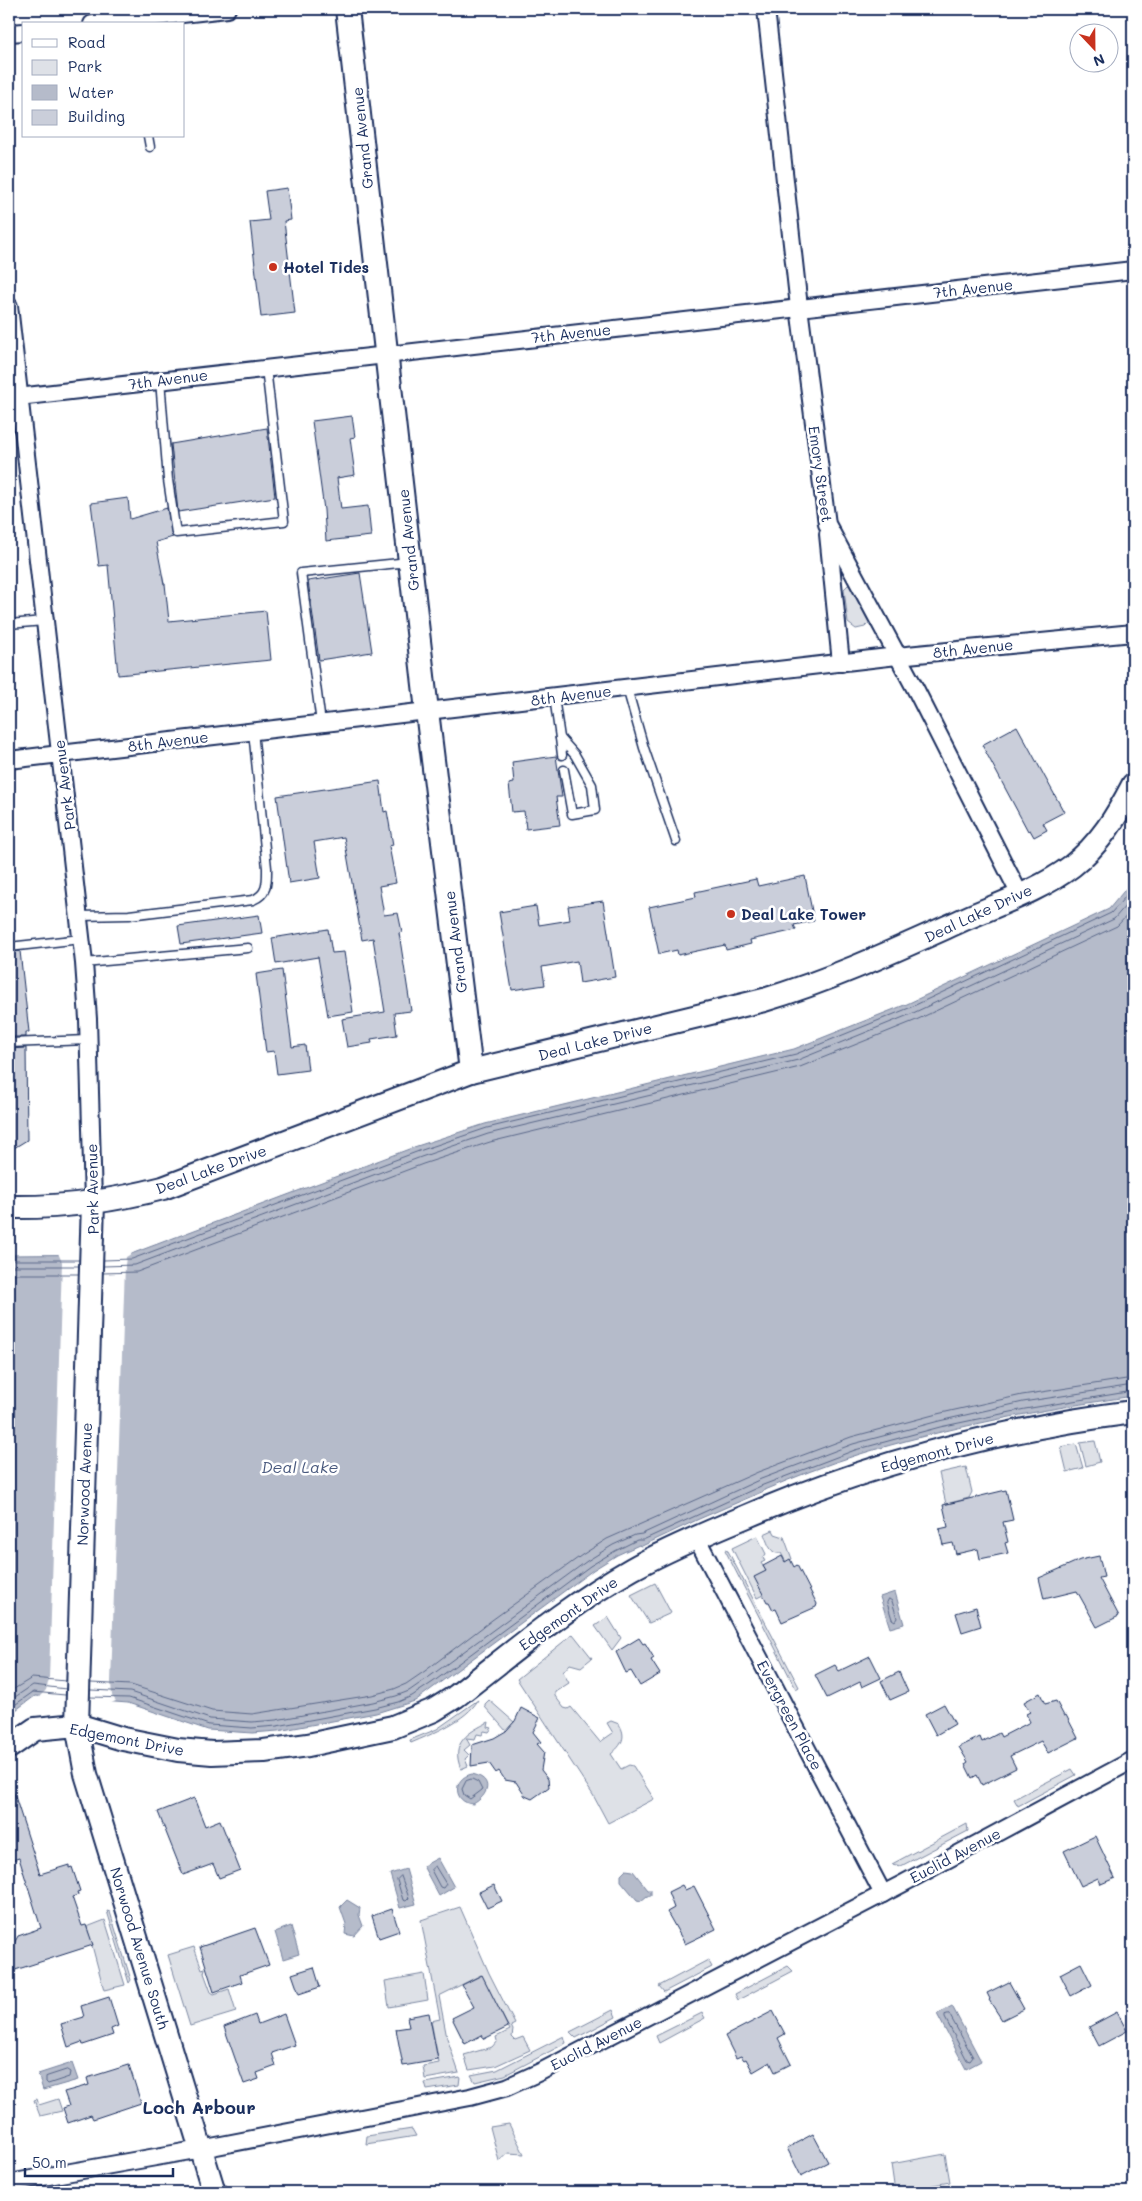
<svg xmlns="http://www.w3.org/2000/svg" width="1142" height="2201" font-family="Mali,sans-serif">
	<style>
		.green { fill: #dee1e7; stroke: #7c88a2 }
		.water { fill: #b5bbca; stroke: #77839f }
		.pier { fill: #fff }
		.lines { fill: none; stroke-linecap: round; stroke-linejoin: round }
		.shore { stroke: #596789; stroke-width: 1 }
		.building { fill: #caceda; stroke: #1b2f5e }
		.lane-casing { stroke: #1b2f5e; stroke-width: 11 }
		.street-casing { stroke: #1b2f5e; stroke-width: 20 }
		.secondary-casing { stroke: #1b2f5e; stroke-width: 26 }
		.lane { stroke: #fff; stroke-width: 8 }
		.street { stroke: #fff; stroke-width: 16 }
		.secondary { stroke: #fff; stroke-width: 22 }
		.poi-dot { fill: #c8321e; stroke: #fff; stroke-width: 2 }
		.labels { text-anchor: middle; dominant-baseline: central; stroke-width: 5; stroke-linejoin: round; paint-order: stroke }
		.street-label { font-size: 15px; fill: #1b2f5e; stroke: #fff }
		.poi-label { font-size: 15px; font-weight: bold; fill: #1b2f5e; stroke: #fff; text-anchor: start }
		.water-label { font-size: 16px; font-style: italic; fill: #49597e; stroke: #fff }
		.quarter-label { font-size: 18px; font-weight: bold; fill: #1b2f5e; stroke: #fff }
	</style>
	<rect width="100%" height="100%" fill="#fff"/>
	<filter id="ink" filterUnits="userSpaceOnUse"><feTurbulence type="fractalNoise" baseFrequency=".02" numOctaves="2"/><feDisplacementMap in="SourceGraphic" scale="10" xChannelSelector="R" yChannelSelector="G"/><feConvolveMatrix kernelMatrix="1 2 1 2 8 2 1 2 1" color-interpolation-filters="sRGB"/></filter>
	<g filter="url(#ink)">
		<g class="green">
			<polygon points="848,585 853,586 869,615 870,622 865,627 856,629 848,623 844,589"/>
			<polygon points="1095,1441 1100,1462 1086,1466 1080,1443"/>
			<polygon points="1076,1444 1083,1468 1067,1472 1061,1447"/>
			<polygon points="966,1467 972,1492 969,1498 946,1504 939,1473"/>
			<path d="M773,1530L775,1534L784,1537L792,1559L786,1562L781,1553C770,1555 768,1543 764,1534Z"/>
			<polygon points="757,1536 766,1554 763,1558 765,1561 761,1563 766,1571 763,1595 757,1598 732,1548"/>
			<polygon points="727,1549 799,1687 796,1689 725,1550"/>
			<polygon points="655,1583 671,1613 649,1623 631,1595"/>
			<polygon points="608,1617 621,1638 612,1650 595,1626"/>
			<path d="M573,1634L592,1658L581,1667L570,1664L563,1672L569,1683L555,1692V1696L564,1708L568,1709L571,1707L600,1742L613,1733L607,1723L611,1721L619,1724C627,1737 622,1745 611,1754L621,1769L629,1765L633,1766L654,1799L608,1823L593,1795L517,1679Z"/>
			<path d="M478,1700C467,1720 432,1734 411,1743L410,1740L437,1729Z"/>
			<polygon points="489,1700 514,1722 506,1731 485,1707 485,1704"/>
			<path d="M489,1722L488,1727L492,1728L489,1732L484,1731L482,1735L477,1734L475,1739L466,1738L470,1745L464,1750L469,1755L465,1759L468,1766L461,1769C450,1743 468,1732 489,1722Z"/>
			<polygon points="1072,1769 1076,1775 1018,1806 1014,1799"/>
			<polygon points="967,1824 968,1831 901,1866 892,1864"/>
			<polygon points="460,1907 489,1973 515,2024 511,2026 513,2030 512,2037 515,2040 523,2037 530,2050 495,2066 469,2070 464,2055 492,2047 497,2041 496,2037 510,2030 481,1975 439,1996 447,2038 459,2073 425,2079 423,2066 439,2063 431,2021 440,2019 421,1920"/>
			<polygon points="107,1911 110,1912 131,1980 129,1983"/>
			<polygon points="105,1920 125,1985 104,1990 87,1927"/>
			<polygon points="194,1947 202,1969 205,1968 204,1973 211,1992 214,1994 229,1989 236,2012 190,2026 168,1955"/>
			<polygon points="708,1960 712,1967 664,1992 659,1986"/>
			<polygon points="788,1966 793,1971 738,2000 735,1994"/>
			<polygon points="424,1974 428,2000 389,2007 385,1981"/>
			<polygon points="613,2010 616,2017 576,2038 570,2032"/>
			<polygon points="702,2013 705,2018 659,2043 656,2036"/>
			<polygon points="564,2036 566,2043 505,2075 475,2082 471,2075 497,2070"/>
			<polygon points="460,2077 459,2085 427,2090 425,2083"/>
			<polygon points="37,2099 39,2105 58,2099 62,2111 40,2116 34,2100"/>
			<polygon points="509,2124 524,2154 508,2153 499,2161 490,2127"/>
			<polygon points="412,2129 416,2136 366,2144 367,2136"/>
			<polygon points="945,2154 950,2182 895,2192 891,2164"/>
		</g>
		<g class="water">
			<path d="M1133,880V1396C1040,1410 947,1427 857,1455C825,1465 795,1477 764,1490V1491L699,1519L642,1546L639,1545L617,1555L593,1570L415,1701L376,1713L278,1731L252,1733L208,1730L128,1703L35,1696L9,1715V1255L131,1254L417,1146L485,1124L794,1049L907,1004L1109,909Z"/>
			<polygon points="895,1592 904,1624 890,1628 880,1597"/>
			<path d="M472,1774C495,1779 488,1796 473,1804C453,1803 452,1778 472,1774Z"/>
			<polygon points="438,1858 454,1887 439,1896 423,1866"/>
			<polygon points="406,1869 416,1904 400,1908 390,1874"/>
			<polygon points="626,1870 633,1871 648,1890 651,1890 651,1896 647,1896 641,1901 637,1900 621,1881 621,1875"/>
			<polygon points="347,1900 360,1908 359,1915 363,1926 354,1936 345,1934 346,1924 340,1907"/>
			<polygon points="291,1926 299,1954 283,1959 275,1932"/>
			<polygon points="952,2006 981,2061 966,2069 937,2014"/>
			<polygon points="72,2063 78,2080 43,2090 38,2074"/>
		</g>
		<polygon class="pier" points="136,1251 126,1257 125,1265 111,1682 112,1696 116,1701 105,1705 41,1701 37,1699 46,1690 49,1679 62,1262 58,1253"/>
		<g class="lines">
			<g class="shore">
				<polyline points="9,1260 79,1260"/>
				<polyline points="104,1260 132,1259 419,1151 487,1128 796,1054 909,1008 1111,913 1133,888"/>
				<polyline points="9,1266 79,1266"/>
				<polyline points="104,1266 135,1265 421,1157 488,1134 798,1060 911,1014 1114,919 1133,897"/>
				<polyline points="103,1273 137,1272 423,1164 490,1142 800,1067 914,1021 1117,926 1133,909"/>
				<polyline points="9,1274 78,1274"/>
				<polygon points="889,1599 892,1601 897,1618 895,1621 892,1619 887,1603"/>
				<polyline points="91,1683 131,1685 212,1711 252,1714 372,1695 394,1689 406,1684 425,1671 492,1620 582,1555 607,1539 758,1472 851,1437 937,1414 1022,1395 1133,1378"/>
				<polyline points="91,1690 130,1692 210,1719 252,1722 276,1720 373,1702 396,1696 409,1691 429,1677 587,1561 613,1545 635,1535 642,1534 761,1479 853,1444 939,1421 1023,1402 1133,1385"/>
				<polyline points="9,1692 32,1678 66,1681"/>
				<polyline points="90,1697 129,1698 209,1725 252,1728 277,1726 375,1708 398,1702 412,1696 433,1682 590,1566 615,1551 637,1540 643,1540 763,1485 855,1450 940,1427 1025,1409 1133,1391"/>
				<polyline points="9,1701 33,1685 66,1689"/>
				<polyline points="9,1709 33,1692 65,1695"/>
				<polygon points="472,1779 478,1782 482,1790 470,1799 464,1795 462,1789 466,1781"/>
				<polygon points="435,1866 446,1884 443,1888 440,1887 431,1870"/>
				<polygon points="401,1876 409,1898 406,1901 403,1900 397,1880"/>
				<polygon points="949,2014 973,2057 970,2061 967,2060 945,2018 945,2015"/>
				<polygon points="67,2070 70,2072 69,2077 48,2084 46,2082 46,2077"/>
			</g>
		</g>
		<g class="building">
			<polygon points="287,188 291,220 284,221 295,313 261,317 250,222 269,220 265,191"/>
			<polygon points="352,416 355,437 350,438 355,475 337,478 341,509 368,506 371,536 326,541 324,510 312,421"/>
			<polygon points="267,428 275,497 178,512 171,444"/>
			<polygon points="128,498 130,519 167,508 173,537 156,542 164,584 165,584 169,621 266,611 271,660 118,675 108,565 99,566 91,503"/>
			<polygon points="360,573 372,652 319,660 308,581"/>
			<polygon points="1017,726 1064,812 1043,823 1047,830 1034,837 1030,830 1028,831 982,745"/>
			<polygon points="556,756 562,797 556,797 560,825 526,829 524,811 512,812 509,784 514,783 512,762"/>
			<polygon points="380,781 384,812 387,811 393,845 389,846 396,883 379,886 384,915 398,913 402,932 399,933 411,1011 394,1013 397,1035 371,1039 372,1043 347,1047 342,1019 385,1012 373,938 362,940 344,837 314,842 320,878 289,883 277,796"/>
			<polygon points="805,876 814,921 794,925 796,930 750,940 751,944 726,950 725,945 678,955 677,950 659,954 649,907 696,897 695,892 756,879 758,886"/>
			<polygon points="603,901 615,977 580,983 577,961 542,967 545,985 512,990 499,912 536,906 539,925 570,920 568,906"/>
			<polygon points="259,915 262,933 181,944 178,926"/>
			<polygon points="328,929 332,953 344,952 353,1012 328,1016 318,957 276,964 272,938"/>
			<polygon points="20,951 29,1032 26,1032 26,1037 9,1037 9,953"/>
			<polygon points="282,970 292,1047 305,1045 308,1070 277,1074 274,1051 266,1052 256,974"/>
			<polygon points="26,1048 27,1140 9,1151 9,1049"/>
			<polygon points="1006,1490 1013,1520 1003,1522 1008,1542 1005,1543 1008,1553 980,1559 978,1549 956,1554 953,1543 943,1545 939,1529 948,1527 943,1505"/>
			<polygon points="782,1556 785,1562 790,1559 794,1567 797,1565 817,1604 816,1607 782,1622 776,1609 773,1610 769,1602 767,1602 754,1577 766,1571 763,1566"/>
			<polygon points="1099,1556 1104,1577 1099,1578 1119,1616 1097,1627 1077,1591 1044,1599 1039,1578 1080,1560"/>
			<polygon points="976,1607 981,1626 962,1632 956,1613"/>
			<polygon points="639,1638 643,1644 645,1643 654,1658 651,1660 660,1674 640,1686 631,1671 626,1673 616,1652"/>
			<polygon points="870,1656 881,1678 862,1687 860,1682 827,1698 815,1675 835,1665 839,1671"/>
			<polygon points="899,1672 908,1692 890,1700 881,1681"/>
			<polygon points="1040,1693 1045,1704 1056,1701 1064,1716 1066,1715 1078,1738 1048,1753 1041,1741 1010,1756 1016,1768 982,1785 977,1775 972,1778 965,1764 968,1762 959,1747 980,1737 982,1742 999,1733 1001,1737 1030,1722 1026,1714 1030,1712 1024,1702"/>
			<polygon points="944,1704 955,1724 936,1735 925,1714"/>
			<polygon points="521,1708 540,1718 533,1732 541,1742 537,1744 544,1752 541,1770 548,1779 549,1787 532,1799 525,1796 516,1782 505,1780 499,1771 496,1773 489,1763 471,1766 472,1745 494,1738 506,1731 515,1721"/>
			<polygon points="9,1787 12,1787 40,1874 69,1865 69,1868 72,1867 80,1891 77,1892 78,1895 72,1897 82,1926 86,1925 93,1945 9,1972 9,1947 13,1945 18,1936 41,1928 19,1858 9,1861"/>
			<polygon points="194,1798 205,1826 220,1820 240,1870 219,1878 213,1864 183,1875 158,1812"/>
			<polygon points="1095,1836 1115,1878 1101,1884 1098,1878 1081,1886 1064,1851"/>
			<polygon points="494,1885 502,1901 487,1908 479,1892"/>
			<polygon points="682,1885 685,1890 694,1886 716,1929 685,1944 667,1912 674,1908 668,1892"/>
			<polygon points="392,1909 399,1931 379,1938 372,1916"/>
			<polygon points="255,1928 269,1965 240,1975 242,1982 214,1992 200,1947"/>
			<polygon points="1081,1963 1092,1985 1071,1996 1060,1974"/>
			<polygon points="314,1967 320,1987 299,1994 292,1974"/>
			<polygon points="482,1975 508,2027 484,2039 482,2035 465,2044 452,2018 474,2007 462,1985"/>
			<polygon points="1009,1982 1024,2009 1002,2020 989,2000 990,1999 987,1993"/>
			<polygon points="109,1997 118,2026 111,2029 113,2035 83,2045 82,2042 68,2047 61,2024 84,2017 81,2006"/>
			<polygon points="773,2011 785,2034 778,2038 791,2064 775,2072 770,2062 753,2072 746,2059 744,2060 741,2056 736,2058 725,2036"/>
			<polygon points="1117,2012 1127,2031 1099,2046 1089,2027"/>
			<polygon points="429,2013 438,2060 403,2066 396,2029 409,2027 407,2017"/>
			<polygon points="284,2014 295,2045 272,2053 276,2066 257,2073 259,2079 244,2084 224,2027 255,2015 258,2024"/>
			<polygon points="129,2065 141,2103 93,2119 91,2115 68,2123 63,2108 69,2106 64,2092 89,2085 87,2078"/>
			<polygon points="813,2134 828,2162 801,2176 787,2148"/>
		</g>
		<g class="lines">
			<g class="lane-casing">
				<g id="lane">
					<polyline points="96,9 98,23"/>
					<polyline points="148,136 150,147"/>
					<polyline points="160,380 168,480 176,533 284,521 266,368"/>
					<polyline points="9,624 44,621"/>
					<polyline points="627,688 644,748 676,841"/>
					<polyline points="554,697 560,738"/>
					<polyline points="321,723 301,573 409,562"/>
					<polyline points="562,755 560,738 575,755 592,785 595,810 572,814 564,770"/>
					<path d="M79,916L129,915L253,900C268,894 267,882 267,868L253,731"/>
					<polyline points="9,947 81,939"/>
					<polyline points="84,963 248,948"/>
					<polyline points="9,1043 88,1040"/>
				</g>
			</g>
			<g class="street-casing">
				<g id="street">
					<polyline points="766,9 799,307 827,524 917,692 1020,895"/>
					<polyline points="92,24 227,9"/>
					<polyline points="9,33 24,32"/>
					<polyline points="9,306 84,963 88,1019 93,1202"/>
					<polyline points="9,398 1133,270"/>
					<polyline points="828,534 841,663"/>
					<polyline points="9,760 897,656 1133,633"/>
					<polyline points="696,1537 883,1894"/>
					<polyline points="9,2183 201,2149 470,2097 507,2087 542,2071 902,1884 1133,1760"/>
				</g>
			</g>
			<g class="secondary-casing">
				<g id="secondary">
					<polyline points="347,9 427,711 471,1071"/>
					<polyline points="93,1202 77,1725 86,1774 214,2192"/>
					<path d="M9,1207C61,1208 113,1201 163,1188L471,1071L764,1000C834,979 900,948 967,918C1002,903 1042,889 1072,866C1100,844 1117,816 1133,785"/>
					<path d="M9,1747L35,1729L77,1725L123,1739L178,1750L212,1753L264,1751L308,1745L393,1727L434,1710L455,1697C512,1653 568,1605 632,1569C668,1549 706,1533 745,1517C869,1464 999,1429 1133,1412"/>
				</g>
			</g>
			<use href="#lane" class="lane"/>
			<use href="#street" class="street"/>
			<use href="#secondary" class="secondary"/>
		</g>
	</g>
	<g class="poi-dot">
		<circle cx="273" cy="267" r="5"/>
		<circle cx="731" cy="914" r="5"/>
	</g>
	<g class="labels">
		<g class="street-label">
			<text transform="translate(362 138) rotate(-96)">Grand Avenue</text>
			<text transform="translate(973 288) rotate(-6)">7th Avenue</text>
			<text transform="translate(571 333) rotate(-6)">7th Avenue</text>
			<text transform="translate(168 379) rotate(-7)">7th Avenue</text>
			<text transform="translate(821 474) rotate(82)">Emory Street</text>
			<text transform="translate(408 540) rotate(-96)">Grand Avenue</text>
			<text transform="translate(973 648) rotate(-6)">8th Avenue</text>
			<text transform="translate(571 695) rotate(-7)">8th Avenue</text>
			<text transform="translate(168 741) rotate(-7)">8th Avenue</text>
			<text transform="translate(64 785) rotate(-97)">Park Avenue</text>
			<text transform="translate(978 913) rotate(-25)">Deal Lake Drive</text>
			<text transform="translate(455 942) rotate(-97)">Grand Avenue</text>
			<text transform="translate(595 1041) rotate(-14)">Deal Lake Drive</text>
			<text transform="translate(211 1169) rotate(-20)">Deal Lake Drive</text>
			<text transform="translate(92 1189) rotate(-91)">Park Avenue</text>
			<text transform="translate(937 1452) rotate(-15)">Edgemont Drive</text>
			<text transform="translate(84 1484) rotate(-88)">Norwood Avenue</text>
			<text transform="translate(568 1613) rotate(-35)">Edgemont Drive</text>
			<text transform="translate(790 1715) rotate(62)">Evergreen Place</text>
			<text transform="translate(127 1739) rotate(11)">Edgemont Drive</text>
			<text transform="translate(955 1855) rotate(-28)">Euclid Avenue</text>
			<text transform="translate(140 1948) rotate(73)">Norwood Avenue South</text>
			<text transform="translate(596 2043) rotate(-27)">Euclid Avenue</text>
		</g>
		<g class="poi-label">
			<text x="283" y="267">Hotel Tides</text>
			<text x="741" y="914">Deal Lake Tower</text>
		</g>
		<g class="water-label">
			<text x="300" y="1466">Deal Lake</text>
		</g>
		<g class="quarter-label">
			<text x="199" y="2107">Loch Arbour</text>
		</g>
	</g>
	<rect width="1142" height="2201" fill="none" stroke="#fff" stroke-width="30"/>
	<rect x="15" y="15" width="1112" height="2171" fill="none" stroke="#1b2f5e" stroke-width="2" filter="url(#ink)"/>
	<rect x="22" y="22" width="162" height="115" fill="#ffffff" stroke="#a4acbf"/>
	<rect x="32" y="39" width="25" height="8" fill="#ffffff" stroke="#a4acbf"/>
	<text x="68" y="48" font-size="15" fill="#1b2f5e">Road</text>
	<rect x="32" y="60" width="25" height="15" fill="#dee1e7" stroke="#a4acbf"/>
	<text x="68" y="72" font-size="15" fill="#1b2f5e">Park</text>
	<rect x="32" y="85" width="25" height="15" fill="#b5bbca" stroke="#a4acbf"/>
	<text x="68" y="98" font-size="15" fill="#1b2f5e">Water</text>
	<rect x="32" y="110" width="25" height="15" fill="#caceda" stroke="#a4acbf"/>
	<text x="68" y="122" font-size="15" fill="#1b2f5e">Building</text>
	<g transform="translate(1094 48) rotate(158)"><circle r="24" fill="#ffffff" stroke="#a4acbf"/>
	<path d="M0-4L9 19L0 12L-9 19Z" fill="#c8321e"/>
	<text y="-8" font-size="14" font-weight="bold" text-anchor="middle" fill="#1b2f5e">N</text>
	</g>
	<path d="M25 2168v8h148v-8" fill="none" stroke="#1b2f5e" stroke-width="2.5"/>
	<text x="32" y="2168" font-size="15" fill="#1b2f5e" stroke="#ffffff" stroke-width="4" paint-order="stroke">50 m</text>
</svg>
